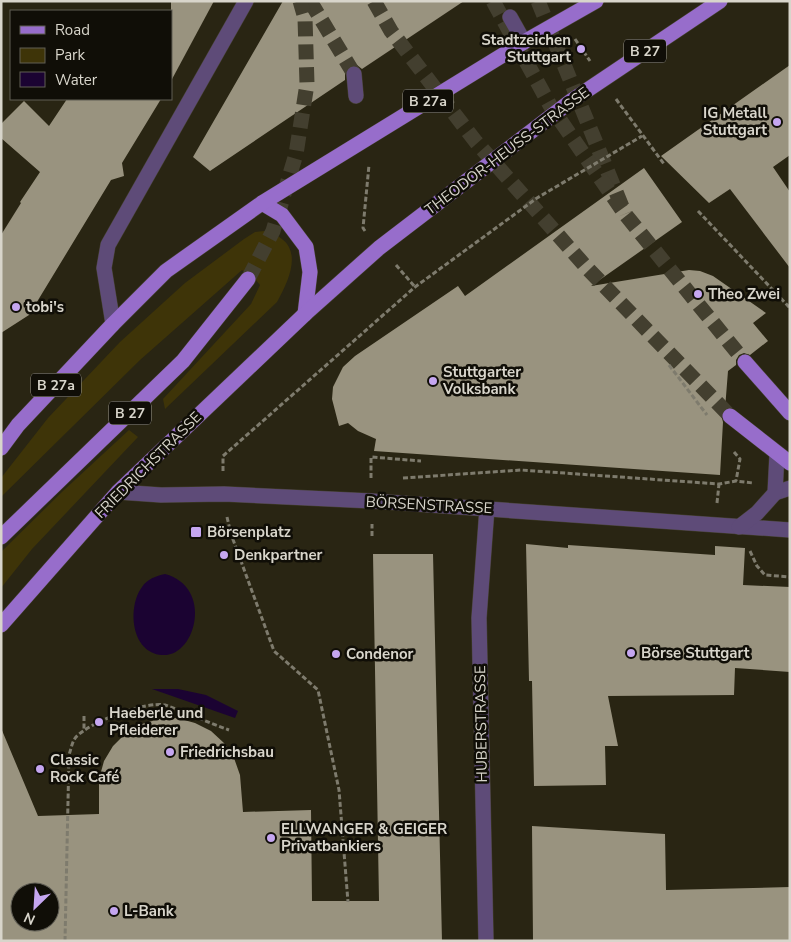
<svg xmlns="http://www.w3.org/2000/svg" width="791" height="942" font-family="'Nunito Sans',sans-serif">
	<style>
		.green { fill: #3e3408 }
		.water { fill: #1b0332 }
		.building { fill: #99937f; fill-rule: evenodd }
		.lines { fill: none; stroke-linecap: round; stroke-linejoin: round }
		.minor-tunnel { stroke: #433f2f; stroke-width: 15; stroke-dasharray: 15 8; stroke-linecap: butt }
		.major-tunnel { stroke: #433f2f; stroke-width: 15; stroke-dasharray: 15 8; stroke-linecap: butt }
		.minor-casing { stroke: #454130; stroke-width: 16 }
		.major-casing { stroke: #454130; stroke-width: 16 }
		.path { stroke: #7e7b6d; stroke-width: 3; stroke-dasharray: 5 2.5; stroke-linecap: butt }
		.minor { stroke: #5e4b78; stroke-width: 15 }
		.major { stroke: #976dcb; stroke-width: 15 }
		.poi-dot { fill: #c5a6f0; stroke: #100e07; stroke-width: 2 }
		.labels { text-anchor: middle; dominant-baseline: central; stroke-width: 5; stroke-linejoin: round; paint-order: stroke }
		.shield { fill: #100e07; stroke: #9c9990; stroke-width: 1 }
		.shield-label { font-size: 14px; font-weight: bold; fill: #d8d5cb }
		.poi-label { font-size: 15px; font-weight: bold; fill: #d8d5cb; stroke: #100e07; text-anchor: start }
		.street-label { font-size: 15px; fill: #d8d5cb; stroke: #100e07 }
	</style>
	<rect width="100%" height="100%" fill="#292513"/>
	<g class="green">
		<path d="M264,231C306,241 292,275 277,302L165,409L163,399L251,304L260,285L255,279L242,270L140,360L1,497V478L48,418L120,342L185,283L244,239L255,232Z"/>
		<polygon points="129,430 138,437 32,549 1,588 1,552 63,491"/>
	</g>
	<g class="water">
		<path d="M165,574C214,587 196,658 162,655C131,653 127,607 142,587C147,579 156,576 165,574Z"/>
		<polygon points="152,689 178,689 206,695 238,711 235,718"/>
	</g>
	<g class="building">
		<polygon points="171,1 214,1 171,81"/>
		<polygon points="283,1 464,1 362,69 357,65 349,66 345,71 345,80 210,171 193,157"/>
		<polygon points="790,65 790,155 773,167 790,192 790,268 730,189 709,203 661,156"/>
		<polygon points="67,99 161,99 122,163 124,176 111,180 29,315 1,333 1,235 21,203 20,202 40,172 1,138 1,124 24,101 49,126"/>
		<polygon points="644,168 682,222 591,286 689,270 700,271 713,276 766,313 753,323 768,341 750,355 744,353 739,355 736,360 736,365 728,371 725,409 721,415 723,422 720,475 374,451 376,439 358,431 348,423 339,426 332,399 333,387 343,367 355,356 458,286 465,296"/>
		<polygon points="526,544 568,548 568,545 715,555 715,546 745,548 743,585 790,587 790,672 735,668 734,695 608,696 618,746 605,746 606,785 534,786 532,681 529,681"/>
		<path d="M373,554H433L442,941H1V728L38,816L99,814V779L104,761L113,746L126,733L142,724L159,719L177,718L195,723L211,731L224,743L234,758L240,775L243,812L311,810L312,901H379ZM20,892H50V922H20Z"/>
		<polygon points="532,826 665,834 666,890 790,887 790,941 533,941"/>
	</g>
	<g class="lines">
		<g class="minor-tunnel">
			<polyline points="310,1 354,74"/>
			<polyline points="538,1 625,214"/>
		</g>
		<g class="major-tunnel">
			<polyline points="374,1 391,31 476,142 587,268 730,416"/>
			<polyline points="493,1 551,107 625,214 745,362"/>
			<polyline points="248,279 273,231 296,154 307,84 305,18 300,1"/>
		</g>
		<g class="minor-casing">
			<g id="minor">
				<polyline points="510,17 524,42"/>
				<polyline points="354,74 356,96"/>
				<polyline points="113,324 104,268 108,245 246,1"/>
				<polyline points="118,492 161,495 224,494 372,501 790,530"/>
				<polyline points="775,493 790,488"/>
				<polyline points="739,527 757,513 775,493 777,454"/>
				<polyline points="486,941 479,618 487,508"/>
			</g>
		</g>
		<g class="major-casing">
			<g id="major">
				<polyline points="262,203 282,215 306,247 310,272 305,314"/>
				<polyline points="745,362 790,413"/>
				<polyline points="730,416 790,463"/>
				<polyline points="1,448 18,425 113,324 166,271 262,203 524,42 596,1"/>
				<polyline points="1,537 183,361 248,279"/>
				<polyline points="1,625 118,492 305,314 379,248 571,101 720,1"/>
			</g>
		</g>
		<g class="path">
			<polyline points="575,39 590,61"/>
			<polyline points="616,99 664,164"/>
			<polyline points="698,211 790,308"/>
			<polyline points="365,231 363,228 369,165"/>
			<polyline points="396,265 415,287"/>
			<polyline points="669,365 707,415"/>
			<polyline points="734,452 740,459 736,481"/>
			<polyline points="223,471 223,456 415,287 537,198 642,136"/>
			<polyline points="371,478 371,457 421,461"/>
			<polyline points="403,478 521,470 719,484 736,481 753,483"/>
			<polyline points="717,503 719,484"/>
			<polyline points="227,517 231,534 274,651 318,690 339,790 348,902"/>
			<polyline points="372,536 372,524"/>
			<polyline points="750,551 757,566 765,575 790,577"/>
			<polyline points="84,716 84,730"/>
			<path d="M65,941L69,755C71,749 72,742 76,737C90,722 145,701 165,705C172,707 179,711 186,713C201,719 215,725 229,730"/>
		</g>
		<use href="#minor" class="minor"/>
		<use href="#major" class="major"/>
	</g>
	<g class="poi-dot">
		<circle cx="581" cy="49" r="5"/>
		<circle cx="777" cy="122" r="5"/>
		<circle cx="698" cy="294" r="5"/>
		<circle cx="16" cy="307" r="5"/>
		<circle cx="433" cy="381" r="5"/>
		<rect x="190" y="526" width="12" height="12" rx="2.5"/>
		<circle cx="224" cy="555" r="5"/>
		<circle cx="631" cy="653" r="5"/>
		<circle cx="336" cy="654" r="5"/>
		<circle cx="99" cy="722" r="5"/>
		<circle cx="170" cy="752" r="5"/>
		<circle cx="40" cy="769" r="5"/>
		<circle cx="271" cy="838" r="5"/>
		<circle cx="114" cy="911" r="5"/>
	</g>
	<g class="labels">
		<g class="shield">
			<rect x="624" y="39.5" width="42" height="23" rx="4"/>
			<rect x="403" y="89.5" width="50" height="23" rx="4"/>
			<rect x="31" y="373.5" width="50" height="23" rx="4"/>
			<rect x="109" y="401.5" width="42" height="23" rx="4"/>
		</g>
		<g class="shield-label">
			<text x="645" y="51">B 27</text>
			<text x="428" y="101">B 27a</text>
			<text x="56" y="385">B 27a</text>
			<text x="130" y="413">B 27</text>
		</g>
		<g class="poi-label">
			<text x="571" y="40" text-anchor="end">Stadtzeichen<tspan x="571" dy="17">Stuttgart</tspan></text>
			<text x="767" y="113" text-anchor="end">IG Metall<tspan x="767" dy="17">Stuttgart</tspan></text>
			<text x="708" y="294">Theo Zwei</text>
			<text x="26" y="307">tobi's</text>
			<text x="443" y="372">Stuttgarter<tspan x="443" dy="17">Volksbank</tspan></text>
			<text x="207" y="532">Börsenplatz</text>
			<text x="234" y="555">Denkpartner</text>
			<text x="641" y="653">Börse Stuttgart</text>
			<text x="346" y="654">Condenor</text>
			<text x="109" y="713">Haeberle und<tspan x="109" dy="17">Pfleiderer</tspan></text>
			<text x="180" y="752">Friedrichsbau</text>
			<text x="50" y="760">Classic<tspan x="50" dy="17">Rock Café</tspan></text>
			<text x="281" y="829">ELLWANGER &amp; GEIGER<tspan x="281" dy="17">Privatbankiers</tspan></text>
			<text x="124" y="911">L-Bank</text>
		</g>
		<g class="street-label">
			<text transform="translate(507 151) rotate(-37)">THEODOR-HEUSS-STRASSE</text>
			<text transform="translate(148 465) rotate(-45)">FRIEDRICHSTRASSE</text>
			<text transform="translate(429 505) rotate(3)">BÖRSENSTRASSE</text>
			<text transform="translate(481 724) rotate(-91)">HUBERSTRASSE</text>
		</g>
	</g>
	<rect width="791" height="942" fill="none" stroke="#d8d5cb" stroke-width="5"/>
	<rect x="10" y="10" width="162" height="90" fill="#100e07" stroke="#605e55"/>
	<rect x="20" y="26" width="25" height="8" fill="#976dcb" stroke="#605e55"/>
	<text x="55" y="35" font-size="15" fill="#d8d5cb">Road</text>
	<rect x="20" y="48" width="25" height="15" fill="#3e3408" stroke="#605e55"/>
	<text x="55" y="60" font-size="15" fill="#d8d5cb">Park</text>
	<rect x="20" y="72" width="25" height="15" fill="#1b0332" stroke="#605e55"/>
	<text x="55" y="85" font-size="15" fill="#d8d5cb">Water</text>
	<g transform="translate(35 907) rotate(205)"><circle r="24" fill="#100e07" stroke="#605e55"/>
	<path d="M0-4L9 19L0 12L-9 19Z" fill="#c5a6f0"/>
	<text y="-8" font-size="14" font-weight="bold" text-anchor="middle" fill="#d8d5cb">N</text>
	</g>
</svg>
